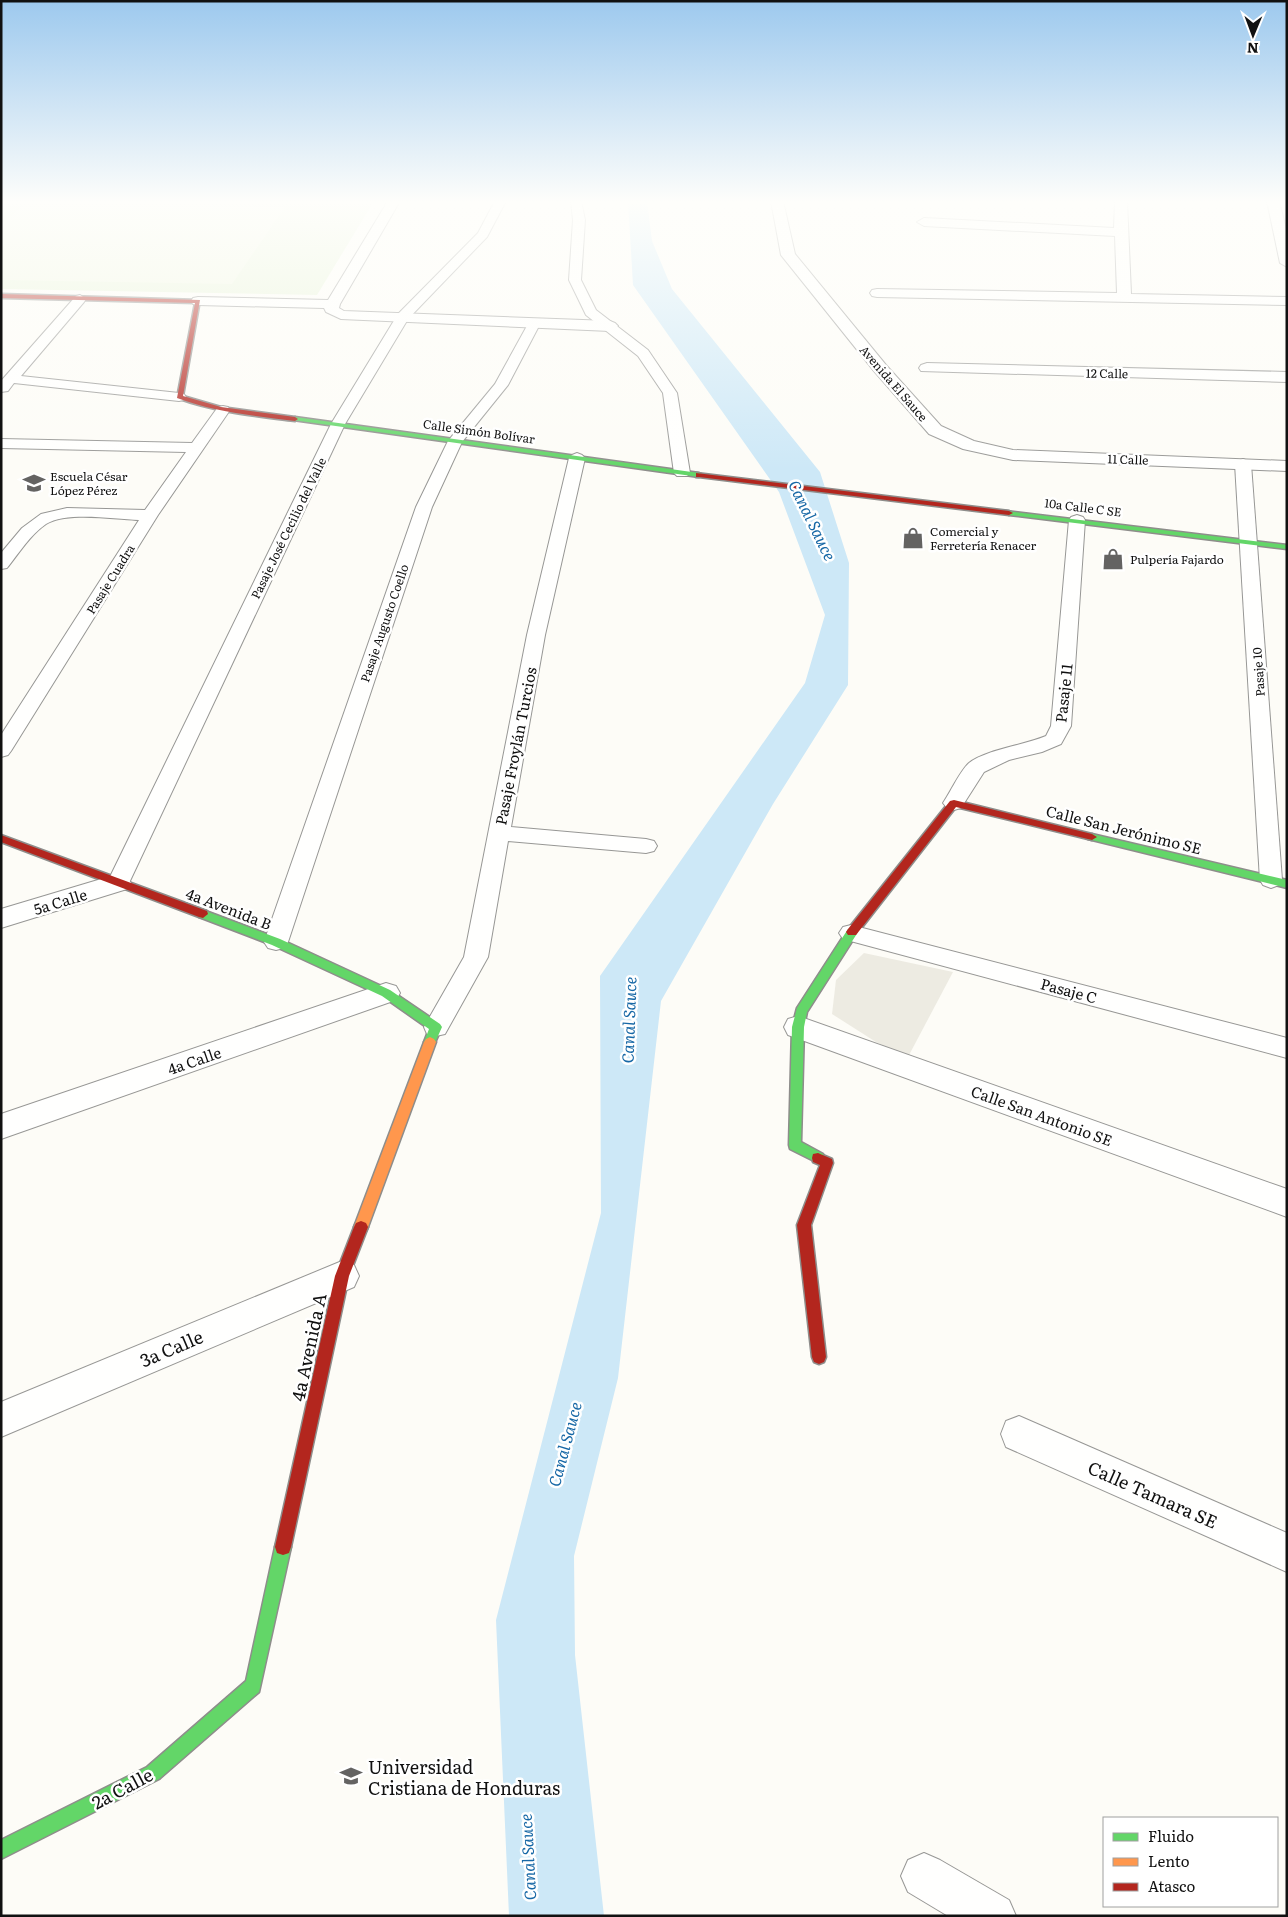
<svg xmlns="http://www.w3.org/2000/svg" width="1288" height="1917" font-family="Literata,serif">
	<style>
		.green { fill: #e7f3d7 }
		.pitch { fill: #f0f6e1 }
		.plaza { fill: #edebe2 }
		.water { fill: #cde8f7 }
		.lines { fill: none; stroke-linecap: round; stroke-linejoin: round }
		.lane-casing { stroke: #979795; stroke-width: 2 }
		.street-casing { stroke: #979795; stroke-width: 2 }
		.fast-casing { stroke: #8e8d8b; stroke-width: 3 }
		.slow-casing { stroke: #8e8d8b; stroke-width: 3 }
		.jam-casing { stroke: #8e8d8b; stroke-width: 3 }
		.lane { fill: #fffffe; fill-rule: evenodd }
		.street { fill: #fffffe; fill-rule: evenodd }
		.fast { fill: #63d668; fill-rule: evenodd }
		.slow { fill: #ff974d; fill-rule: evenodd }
		.jam { fill: #b3261e; fill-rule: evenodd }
		.labels { text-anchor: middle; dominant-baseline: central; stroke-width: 5; stroke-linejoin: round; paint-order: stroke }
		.far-street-label { font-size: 12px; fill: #111; stroke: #fff }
		.far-poi-label { font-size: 12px; fill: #111; stroke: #fff; text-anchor: start }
		.street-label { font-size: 15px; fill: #111; stroke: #fff }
		.water-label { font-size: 16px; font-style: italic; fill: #1768a6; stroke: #fff }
		.near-street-label { font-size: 18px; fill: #111; stroke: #fff }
		.near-poi-label { font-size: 18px; fill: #111; stroke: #fff; text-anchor: start }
	</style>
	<rect width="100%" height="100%" fill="#fdfcf7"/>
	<polygon class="green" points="1,201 374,201 317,295 1,289"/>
	<polygon class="pitch" points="25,203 285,207 232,284 1,280 1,225"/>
	<polygon class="plaza" points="864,953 953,972 908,1057 876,1042 832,1014 836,980"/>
	<polygon class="water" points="628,201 647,201 652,241 672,289 820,472 849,563 848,685 773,804 661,1001 618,1378 574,1556 575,1655 604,1916 509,1916 496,1620 601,1213 600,976 805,683 825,615 779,492 633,285"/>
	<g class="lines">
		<g class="lane-casing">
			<g id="lane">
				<polygon points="495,201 506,201 487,237 408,319 345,424 129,883 126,888 118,891 110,888 107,883 331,424 398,314 478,233"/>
				<polygon points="571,201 581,201 585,220 581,280 596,310 648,350 677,393 690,473 687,476 677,476 674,473 663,393 638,356 586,315 569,280 573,220"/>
				<polygon points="80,295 86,299 84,302 21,376 179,393 184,394 186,397 184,400 179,401 14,383 8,391 1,392 1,381 76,296"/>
				<polygon points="534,320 540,324 508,385 462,442 432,507 288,942 284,948 276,950 268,948 264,942 416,507 448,441 495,384 528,324"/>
				<path d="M223,406L228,407L230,410L158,515L11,751L8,755L1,757V735L139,520C115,519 66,511 46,524C30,535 19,553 7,568L1,569V553L22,528L41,514L67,508L145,510L186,452L1,448V439L192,443L218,407Z"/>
				<polygon points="577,453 582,455 585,458 545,635 511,827 646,839 654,841 657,846 654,851 646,853 508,841 488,957 445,1034 436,1036 427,1034 424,1027 464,957 527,635 569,458 572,455"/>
				<polygon points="1243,459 1248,461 1251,464 1282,880 1279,885 1271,888 1263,885 1260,880 1235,464 1238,461"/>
				<path d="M1077,515L1083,517L1085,520L1071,726L1061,744L1042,752L1009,760L984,772L961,808L954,810L947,808L943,803C950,793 960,771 969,763C985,750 1025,745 1046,736L1051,726L1069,520L1071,517Z"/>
				<polygon points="851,925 1287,1038 1287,1058 843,939 839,933 843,927"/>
			</g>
		</g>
		<g class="street-casing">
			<g id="street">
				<polygon points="388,201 400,201 340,304 339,308 344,311 610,321 615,323 618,326 615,329 610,331 341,319 326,312 324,308 198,305 193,304 191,301 193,298 198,297 328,300"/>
				<polygon points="771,201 783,201 795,254 886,365 941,426 974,441 1013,450 1287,461 1287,471 1013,460 963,449 929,434 874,371 781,255"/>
				<polygon points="1115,201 1127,201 1131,294 1287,297 1287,305 877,297 872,296 870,293 872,290 877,289 1117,293 1115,236 924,226 917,222 924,218 1114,228"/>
				<polygon points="1267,201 1279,201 1287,233 1287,267 1280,263"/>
				<polygon points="927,363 1287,372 1287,382 921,371 919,368 921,365"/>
				<polygon points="118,874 127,877 131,883 127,889 1,928 1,909"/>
				<polygon points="386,983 396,986 400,993 396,1000 1,1139 1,1114"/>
				<polygon points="798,1016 1287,1189 1287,1217 788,1035 784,1027 788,1019"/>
				<polygon points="342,1261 354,1265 359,1276 354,1287 1,1437 1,1402"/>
				<polygon points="1019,1416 1287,1533 1287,1572 1006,1447 1001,1434 1006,1421"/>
				<polygon points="924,1853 940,1860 1009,1900 1016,1916 948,1916 908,1892 901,1876 908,1860"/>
			</g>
		</g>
		<g class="fast-casing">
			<g id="fast">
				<polygon points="295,417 699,473 703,475 699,477 293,420 293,418"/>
				<polygon points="1006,511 1287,545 1287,549 1009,515 1005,513"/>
				<polygon points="1092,834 1287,880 1287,888 1088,839 1087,837"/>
				<polygon points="203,910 280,939 390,990 440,1024 442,1027 434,1045 426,1045 424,1042 429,1029 382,996 272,945 199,917 198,914"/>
				<polygon points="852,928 858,932 807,1012 804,1027 801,1142 823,1154 824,1158 823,1162 818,1163 790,1149 789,1145 792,1027 797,1008 848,929"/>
				<polygon points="283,1539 289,1541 291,1547 259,1692 159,1779 1,1859 1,1840 147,1767 246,1681 275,1547 277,1541"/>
			</g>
		</g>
		<g class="slow-casing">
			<polygon id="slow" points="430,1037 434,1039 436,1042 368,1227 366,1231 361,1233 356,1231 354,1227 424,1042 426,1039"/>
		</g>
		<g class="jam-casing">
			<g id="jam">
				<path d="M1,294L200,300L183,396L221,407L295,417L298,419L295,421C255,416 215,412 177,398L195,303L1,298Z"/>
				<polygon points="696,473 1009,511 1013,513 1009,515 699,477 696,477"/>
				<polygon points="954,800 1092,834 1097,837 1092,840 956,807 856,935 848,935 846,932 848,929 950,801"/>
				<polygon points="1,835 207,911 208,914 203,918 199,917 1,842"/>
				<polygon points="818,1153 832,1159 833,1163 811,1225 826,1357 824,1362 819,1364 814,1362 812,1357 797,1225 820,1165 813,1162 812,1158 813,1154"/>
				<polygon points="361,1221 366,1223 368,1227 349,1276 291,1547 289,1553 283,1555 277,1553 275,1547 335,1276 354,1227 356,1223"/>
			</g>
		</g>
		<use href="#lane" class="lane"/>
		<use href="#street" class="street"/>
		<use href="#fast" class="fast"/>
		<use href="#slow" class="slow"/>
		<use href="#jam" class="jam"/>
	</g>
	<linearGradient id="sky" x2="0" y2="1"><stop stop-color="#9dc9ee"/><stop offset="0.43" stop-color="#fefefb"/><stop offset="1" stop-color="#fefefb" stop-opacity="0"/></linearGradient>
	<rect width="1288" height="470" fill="url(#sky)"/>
	<defs>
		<g id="school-bare" transform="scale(1.725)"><path d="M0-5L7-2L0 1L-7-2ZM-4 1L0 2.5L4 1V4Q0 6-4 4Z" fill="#646362" stroke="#fff" stroke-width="2.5" paint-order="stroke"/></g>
		<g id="shop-bare" transform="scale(1.725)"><path d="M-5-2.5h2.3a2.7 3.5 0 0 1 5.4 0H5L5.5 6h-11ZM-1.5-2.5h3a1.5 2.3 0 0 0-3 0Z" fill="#646362" stroke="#fff" stroke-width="2.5" paint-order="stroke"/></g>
	</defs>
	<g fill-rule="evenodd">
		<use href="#school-bare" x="34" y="483"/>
		<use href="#shop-bare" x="913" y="538"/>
		<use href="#shop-bare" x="1113" y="559"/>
		<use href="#school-bare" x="351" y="1776"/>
	</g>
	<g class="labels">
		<g class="far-street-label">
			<text transform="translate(1107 373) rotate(1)">12 Calle</text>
			<text transform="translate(894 383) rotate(49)">Avenida El Sauce</text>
			<text transform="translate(479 431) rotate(8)">Calle Simón Bolívar</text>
			<text transform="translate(1128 459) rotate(2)">11 Calle</text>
			<text transform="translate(1083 507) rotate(7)">10a Calle C SE</text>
			<text transform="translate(288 528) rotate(-64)">Pasaje José Cecilio del Valle</text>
			<text transform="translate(110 579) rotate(-58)">Pasaje Cuadra</text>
			<text transform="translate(384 623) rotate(-71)">Pasaje Augusto Coello</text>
			<text transform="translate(1258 672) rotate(-94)">Pasaje 10</text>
		</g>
		<g class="far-poi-label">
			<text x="50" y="476">Escuela César<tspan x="50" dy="14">López Pérez</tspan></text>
			<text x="930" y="531">Comercial y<tspan x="930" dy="14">Ferretería Renacer</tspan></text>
			<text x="1130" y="559">Pulpería Fajardo</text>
		</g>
		<g class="street-label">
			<text transform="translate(1063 693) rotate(-84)">Pasaje 11</text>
			<text transform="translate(515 746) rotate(-79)">Pasaje Froylán Turcios</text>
			<text transform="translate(1124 829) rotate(14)">Calle San Jerónimo SE</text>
			<text transform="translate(60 901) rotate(-17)">5a Calle</text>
			<text transform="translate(229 908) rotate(21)">4a Avenida B</text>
			<text transform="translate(1069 990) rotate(15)">Pasaje C</text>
			<text transform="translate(194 1060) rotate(-19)">4a Calle</text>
			<text transform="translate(1042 1115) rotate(20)">Calle San Antonio SE</text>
		</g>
		<g class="water-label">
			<text transform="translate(813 520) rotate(64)">Canal Sauce</text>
			<text transform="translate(628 1020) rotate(-88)">Canal Sauce</text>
			<text transform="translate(564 1444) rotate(-75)">Canal Sauce</text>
			<text transform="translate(527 1857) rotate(-93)">Canal Sauce</text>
		</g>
		<g class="near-street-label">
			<text transform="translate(308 1347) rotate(-78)">4a Avenida A</text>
			<text transform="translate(171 1348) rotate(-23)">3a Calle</text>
			<text transform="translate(1153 1494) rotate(24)">Calle Tamara SE</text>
			<text transform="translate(122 1788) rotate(-28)">2a Calle</text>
		</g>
		<g class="near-poi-label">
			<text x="368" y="1766">Universidad<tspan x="368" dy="21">Cristiana de Honduras</tspan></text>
		</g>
	</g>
	<rect width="1288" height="1917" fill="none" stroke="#111111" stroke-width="5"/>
	<rect x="1103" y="1817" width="175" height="90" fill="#ffffff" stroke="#a0a0a0"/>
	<rect x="1113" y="1833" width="25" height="8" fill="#63d668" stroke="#a0a0a0"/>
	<text x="1148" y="1842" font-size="15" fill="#111111">Fluido</text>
	<rect x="1113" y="1858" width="25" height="8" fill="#ff974d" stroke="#a0a0a0"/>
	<text x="1148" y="1867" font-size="15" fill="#111111">Lento</text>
	<rect x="1113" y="1883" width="25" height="8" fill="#b3261e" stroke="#a0a0a0"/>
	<text x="1148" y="1892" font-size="15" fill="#111111">Atasco</text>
	<g transform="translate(1253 35) rotate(181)" stroke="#ffffff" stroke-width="4" paint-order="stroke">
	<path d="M0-4L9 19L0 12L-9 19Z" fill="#111111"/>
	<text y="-8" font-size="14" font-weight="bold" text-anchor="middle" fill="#111111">N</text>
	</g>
</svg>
